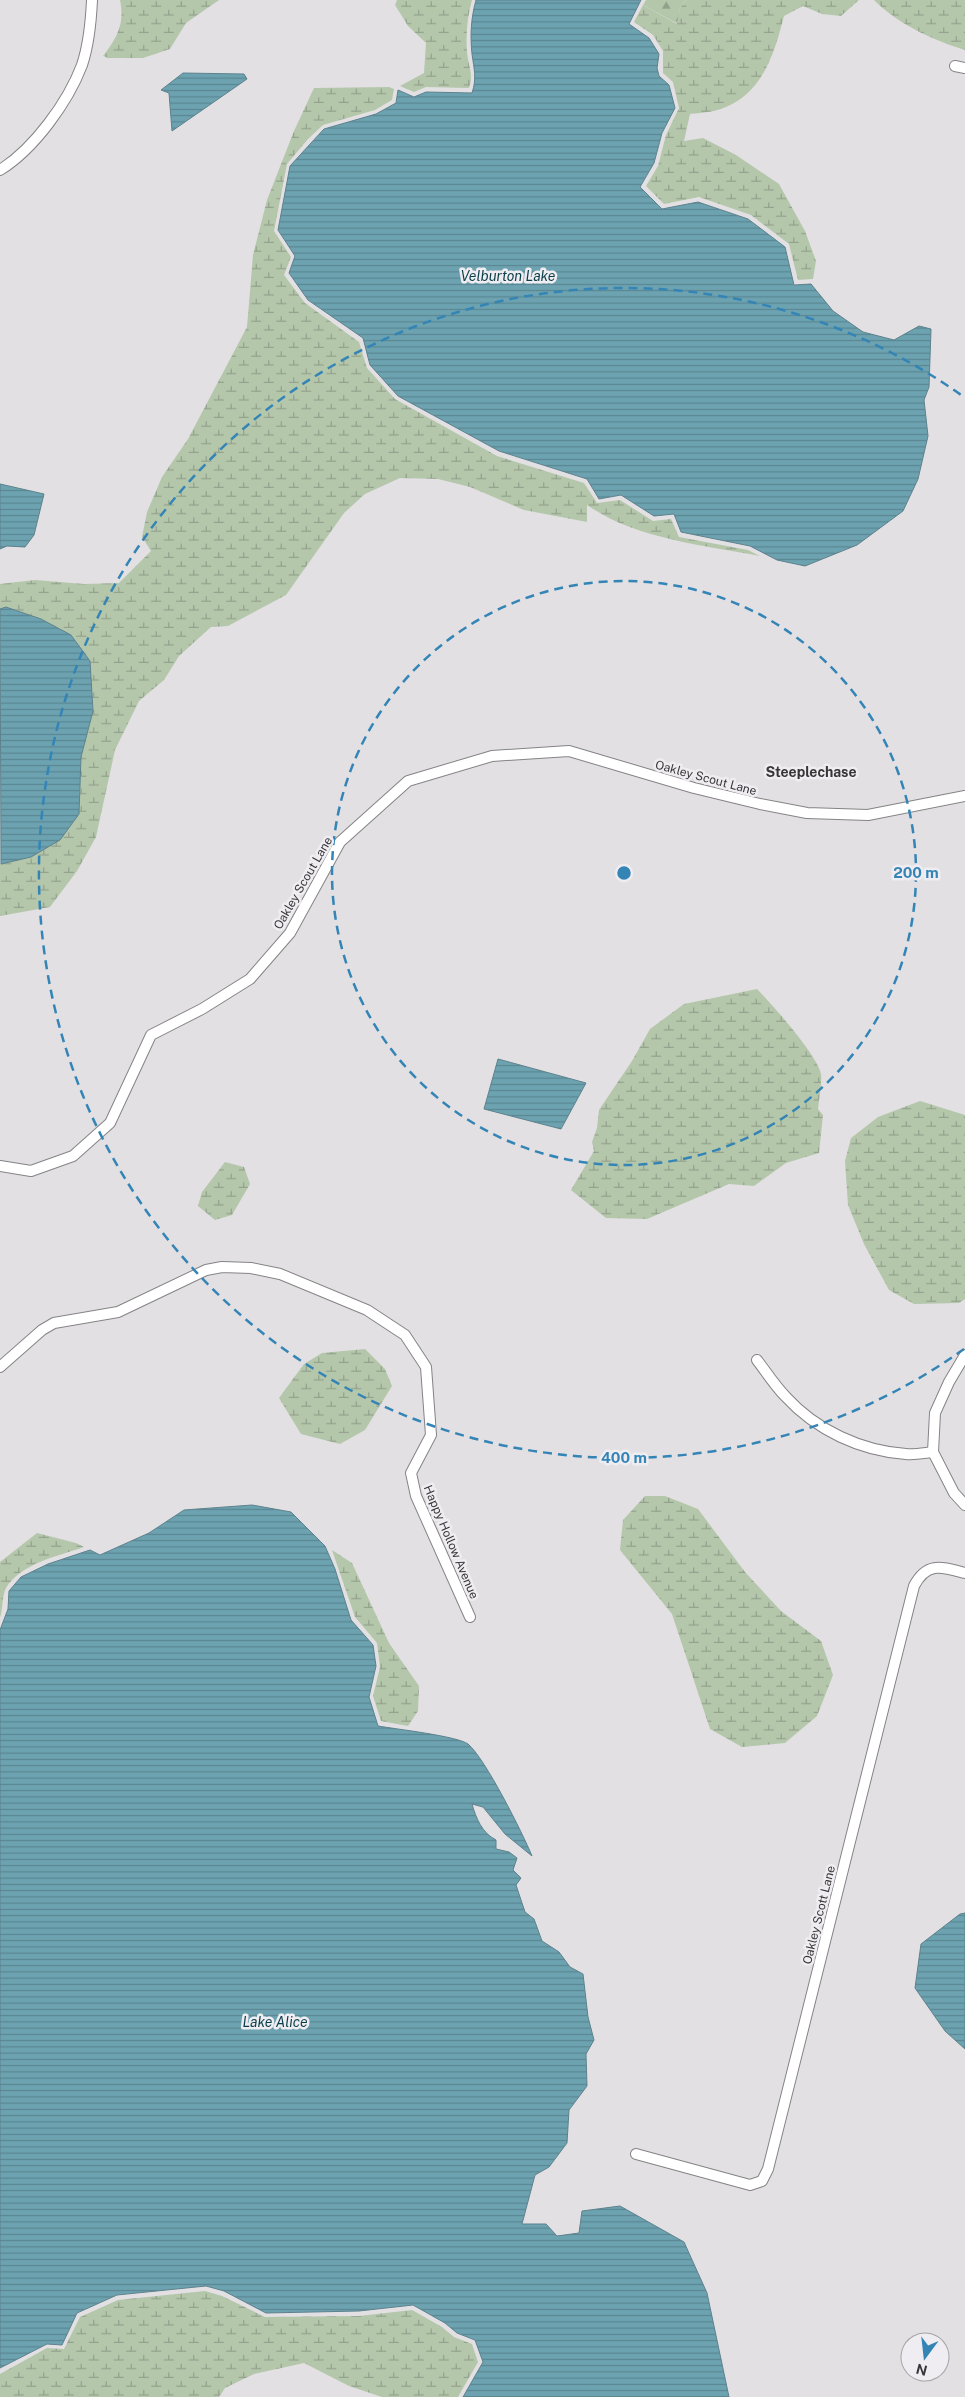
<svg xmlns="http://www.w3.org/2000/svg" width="965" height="2397" font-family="'Public Sans',sans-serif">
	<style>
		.forest { fill: url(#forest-firs) }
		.wetland { fill: url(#wetland-marsh) }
		.water { fill: url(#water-rules); stroke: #5d828d }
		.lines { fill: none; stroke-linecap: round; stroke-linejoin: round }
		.street-casing { stroke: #858386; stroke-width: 12 }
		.street { stroke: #fff; stroke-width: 10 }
		.ring { fill: none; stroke: #3485b6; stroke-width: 2.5; stroke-dasharray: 9 6 }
		.labels { text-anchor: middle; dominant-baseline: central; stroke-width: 5; stroke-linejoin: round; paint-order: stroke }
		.street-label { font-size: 12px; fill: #373638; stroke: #efedf1 }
		.water-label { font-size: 14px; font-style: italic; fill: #0a3e49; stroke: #efedf1 }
		.neighbourhood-label { font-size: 14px; font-weight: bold; fill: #373638; stroke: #efedf1 }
		.centre { fill: #3485b6; stroke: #efedf1; stroke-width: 2.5 }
		.ring-label { font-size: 15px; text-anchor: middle; font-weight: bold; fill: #3485b6; stroke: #efedf1; stroke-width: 5; stroke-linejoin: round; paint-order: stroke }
	</style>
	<defs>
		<pattern id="forest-firs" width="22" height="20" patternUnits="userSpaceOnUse" patternTransform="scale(1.25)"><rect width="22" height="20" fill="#b4c7ab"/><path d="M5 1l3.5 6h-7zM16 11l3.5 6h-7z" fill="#93a28c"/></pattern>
		<pattern id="wetland-marsh" width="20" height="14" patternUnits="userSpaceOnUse" patternTransform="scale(1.25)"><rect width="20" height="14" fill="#b4c7ab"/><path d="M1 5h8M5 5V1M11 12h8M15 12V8" fill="none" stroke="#93a28c"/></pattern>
		<pattern id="water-rules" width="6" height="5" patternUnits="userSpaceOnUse" patternTransform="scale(1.25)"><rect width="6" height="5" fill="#6da3b1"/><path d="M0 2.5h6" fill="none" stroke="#5a8691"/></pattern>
	</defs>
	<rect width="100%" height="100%" fill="#e2e0e3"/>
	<polygon class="forest" points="646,0 686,0 680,8 678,24 643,5"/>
	<g class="wetland">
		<path d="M120,0H219L186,23L170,49L143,58H108L103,56C117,38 125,24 120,0Z"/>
		<path d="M397,0H472C467,18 466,34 467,52C468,65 474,75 469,88L426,87L414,92L400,86L424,73L426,43L408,26L395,5Z"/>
		<path d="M686,0H859L841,16L822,14L803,6L784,16C774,55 762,95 721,109C712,112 700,113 690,114L684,141L703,138L736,155L779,184L805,231L816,261L813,279L798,280L789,244L751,215L699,197L664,204L646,186L658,166L666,135L679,108L673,82L663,73V51L653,35L634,22L643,5L677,24L680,8Z"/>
		<path d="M874,0H965V50C932,40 898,24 874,0Z"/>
		<path d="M389,87L394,89L392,100L375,110L323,125L308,139L287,164L274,231L291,257L284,275L305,303L359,342L367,368L395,399L497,456L584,483L597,503L620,500L653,521L671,519L679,537L748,550L760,556C703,545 636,539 587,505V522L524,510L470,487L438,479L400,478L365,494L344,513L286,595L228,626L211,627L179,656L164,680L139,701L115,750L96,837L77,871L50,907L0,916V864L79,814L81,757L93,711L90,661L71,635L41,619L7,607L0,609V584L35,580L84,584L119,583L151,551L142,537L147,512L162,477L188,439L247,327L253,255L267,200L294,131L314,88Z"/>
		<path d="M757,989C771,1003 818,1056 821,1074C822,1085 819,1098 818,1109L823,1115L819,1153L786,1163L754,1186L729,1184L647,1219L606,1218L571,1190L594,1151L592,1142L597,1128L599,1110L632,1061L650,1029L684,1004Z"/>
		<polygon points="920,1101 965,1115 965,1299 959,1303 914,1304 889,1290 864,1244 848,1205 845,1161 851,1138 878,1117"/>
		<polygon points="225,1162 244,1167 250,1184 232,1215 215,1220 198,1206 202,1192"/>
		<polygon points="365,1349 385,1369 392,1386 365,1430 340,1444 301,1434 279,1398 304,1364 322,1353"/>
		<polygon points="645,1496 665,1496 698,1509 745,1572 781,1611 821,1641 833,1675 817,1716 785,1743 742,1747 710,1729 672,1614 620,1550 623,1520"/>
		<path d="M37,1533L76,1543L84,1547C59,1556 21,1563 6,1588C2,1595 3,1609 0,1618V1562Z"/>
		<polygon points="332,1550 352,1563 389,1643 419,1686 418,1711 408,1726 381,1721 373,1696 380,1667 377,1643 355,1617"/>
		<polygon points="205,2291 222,2296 265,2317 359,2316 412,2310 442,2327 454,2337 472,2344 478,2362 458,2397 382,2397 349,2386 304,2363 254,2374 225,2388 219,2397 0,2397 0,2374 47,2348 64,2349 80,2317 118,2300"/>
	</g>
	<g class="water">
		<path d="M476,0H641L629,24L649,38L659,54L657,68L659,76L669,85L675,108L662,133L654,163L640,187L662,209L698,202L748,219L785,247L794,285L811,284L833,311L863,332L894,340L919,326L931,329L929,387L924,400L928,436L918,479L903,511L857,545L805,566L777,560L750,546L681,532L674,514L654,516L621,495L599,499L587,479L499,451L398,396L370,365L363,338L308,300L289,273L295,256L278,230L290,166L311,143L324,129L376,114L396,103L398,90L414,97L426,92L472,93C477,78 474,69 472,54C470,35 471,18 476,0Z"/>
		<polygon points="183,73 244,74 247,79 172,131 169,93 161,90"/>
		<polygon points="0,484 44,494 34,535 25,547 7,546 0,549"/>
		<polygon points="6,607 41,619 71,635 90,661 93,711 81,757 79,814 60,840 31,857 1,864 0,609"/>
		<polygon points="498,1059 586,1083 561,1129 484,1109"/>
		<path d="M252,1505L291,1512L325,1546L335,1569L351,1620L373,1645L376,1666L369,1697L378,1726C395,1729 457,1736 468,1744C485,1758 523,1834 532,1856L505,1834L483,1807L472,1804C476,1818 482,1833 496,1840V1849L509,1852L517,1858L513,1870L521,1878L516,1885L525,1912L534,1919L542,1941L559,1952L570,1967L583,1974L588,2017L594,2040L586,2054L587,2086L569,2110L567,2143L549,2167L535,2175L522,2224H546L557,2236L579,2233L582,2211L620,2206L684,2242L707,2293L729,2397H463L483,2362L475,2340L457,2333L445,2323L413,2305L359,2311L266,2313L224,2291L206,2286L117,2295L77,2313L62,2345L47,2344L0,2368V1630L8,1609L9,1591L21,1577L48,1564L90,1550L100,1555L149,1533L184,1510Z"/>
		<polygon points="965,1913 965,2049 945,2031 915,1988 921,1944 960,1914"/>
	</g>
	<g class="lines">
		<g class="street-casing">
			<g id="street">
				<polyline points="955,66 965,68"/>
				<path d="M0,170C34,149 68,102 82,65C89,44 91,22 92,0"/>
				<polyline points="0,1166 31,1171 73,1156 110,1123 151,1035 202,1009 250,979 290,933 340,842 408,781 492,756 569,751 694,788 760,804 807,813 868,815 965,796"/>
				<polyline points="965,1355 949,1382 935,1413 933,1452 954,1493 965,1505"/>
				<path d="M757,1360C767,1373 775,1386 786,1397C816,1430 861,1451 906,1454C914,1455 924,1453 933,1452"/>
				<polyline points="0,1367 42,1330 54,1323 118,1312 206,1270 222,1267 251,1268 280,1274 367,1310 405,1335 426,1367 431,1435 411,1473 416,1496 470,1617"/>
				<path d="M636,2154L750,2185L762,2181L768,2169L914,1586C927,1561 942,1567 965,1573"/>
			</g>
		</g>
		<use href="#street" class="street"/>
	</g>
	<g class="ring">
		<circle cx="624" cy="873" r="292"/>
		<path d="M964 1349A585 585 0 1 1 964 397"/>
	</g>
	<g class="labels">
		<g class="street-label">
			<text transform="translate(706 778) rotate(15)">Oakley Scout Lane</text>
			<text transform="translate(303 883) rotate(-60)">Oakley Scout Lane</text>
			<text transform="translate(451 1542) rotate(67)">Happy Hollow Avenue</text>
			<text transform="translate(819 1915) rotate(-76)">Oakley Scott Lane</text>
		</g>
		<g class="water-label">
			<text x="508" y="276">Velburton Lake</text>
			<text x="275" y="2022">Lake Alice</text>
		</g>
		<g class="neighbourhood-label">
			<text x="811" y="772">Steeplechase</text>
		</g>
	</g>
	<circle cx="624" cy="873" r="8" class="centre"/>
	<g class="ring-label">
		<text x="916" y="878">200 m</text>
		<text x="624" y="1463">400 m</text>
	</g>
	<g transform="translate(925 2357) rotate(195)"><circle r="24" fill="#efedf1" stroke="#a5a4a7"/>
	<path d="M0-4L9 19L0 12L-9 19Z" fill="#3485b6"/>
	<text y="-8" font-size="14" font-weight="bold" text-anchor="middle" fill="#373638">N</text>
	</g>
</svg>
